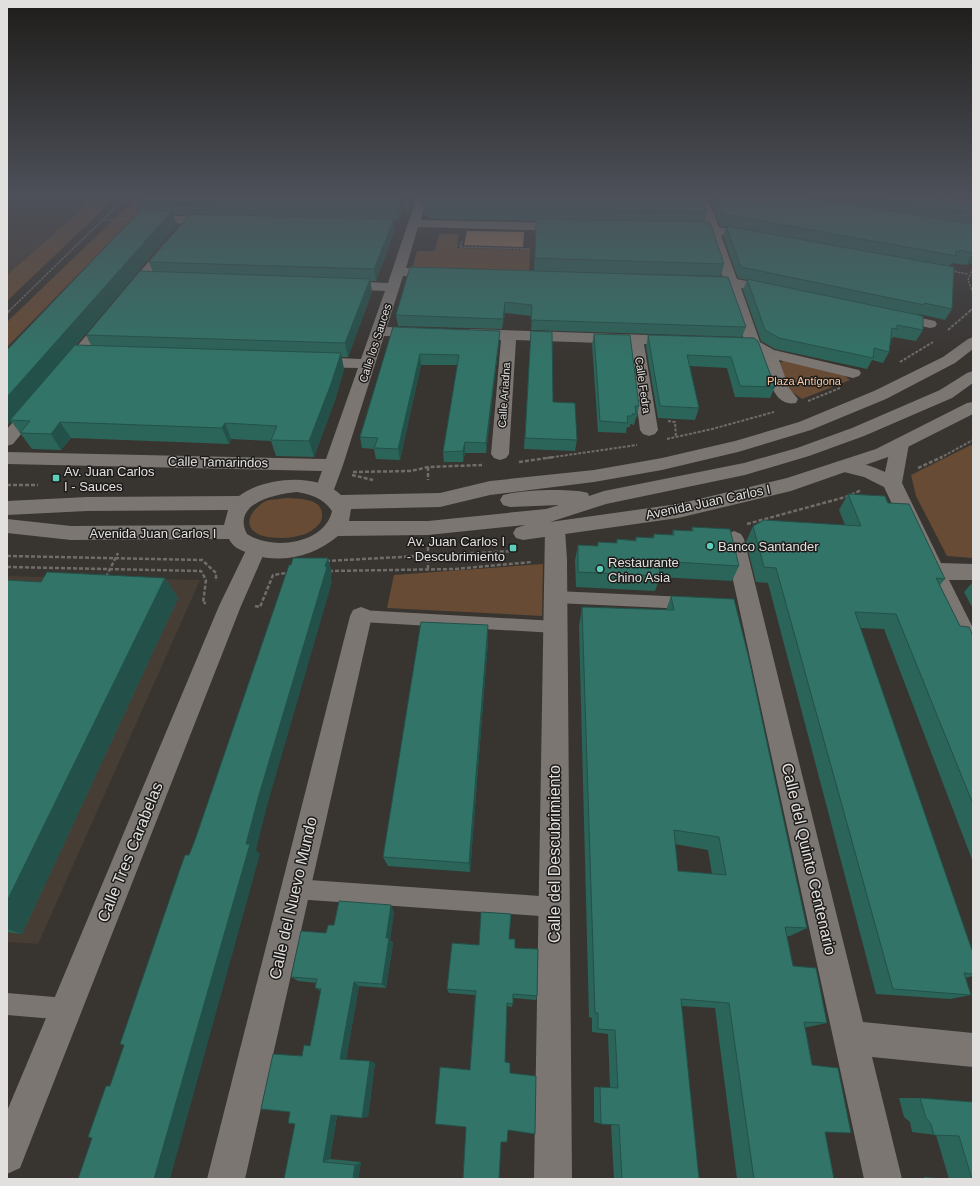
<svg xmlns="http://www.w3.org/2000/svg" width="980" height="1186" font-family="Arial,sans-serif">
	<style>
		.built { fill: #463d35 }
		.green { fill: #674b35 }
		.water { fill: #a27857 }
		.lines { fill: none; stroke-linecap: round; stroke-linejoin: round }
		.path-far2 { stroke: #6f6c69; stroke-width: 1.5; stroke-dasharray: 2.5 1; stroke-linecap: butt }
		.path-far1 { stroke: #6f6c69; stroke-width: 2; stroke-dasharray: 3 1.5; stroke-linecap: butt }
		.path { stroke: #6f6c69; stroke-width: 2.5; stroke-dasharray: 4 2; stroke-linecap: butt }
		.lane { fill: #7b7672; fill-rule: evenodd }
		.street { fill: #7b7672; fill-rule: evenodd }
		.secondary { fill: #7b7672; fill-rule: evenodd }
		.wall { fill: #2b6459; fill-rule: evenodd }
		.shaded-wall { fill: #235149 }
		.building { fill: #327468; stroke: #235149; fill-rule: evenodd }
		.poi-dot { fill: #5cceba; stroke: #1d1c1a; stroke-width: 1.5 }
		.labels { text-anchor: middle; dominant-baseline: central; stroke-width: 3; stroke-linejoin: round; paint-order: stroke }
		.far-street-label { font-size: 11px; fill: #e2e0de; stroke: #1d1c1a }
		.far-park-label { font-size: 11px; fill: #fdc9a1; stroke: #1d1c1a }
		.street-label { font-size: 13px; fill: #e2e0de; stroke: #1d1c1a }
		.poi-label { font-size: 13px; fill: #e2e0de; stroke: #1d1c1a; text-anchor: start }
		.near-street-label { font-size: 16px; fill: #e2e0de; stroke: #1d1c1a }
	</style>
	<rect width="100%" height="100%" fill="#383430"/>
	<g class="built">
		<polygon points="7,196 79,196 84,206 7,275"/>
		<polygon points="7,576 200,580 38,944 7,942"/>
	</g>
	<g class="green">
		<polygon points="79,196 112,196 113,200 7,301 7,275 84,207"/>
		<polygon points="131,196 146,196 150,201 7,347 7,322 133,201"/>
		<polygon points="439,234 459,234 457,248 530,250 529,272 412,269 417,251 435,251"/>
		<polygon points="784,361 841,373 850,380 802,399 788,389 779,365 781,362"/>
		<polygon points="971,445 973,446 973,558 947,556 916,496 911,475"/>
		<path d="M288,498C300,499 321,498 322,514C323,522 317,527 311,531C300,539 266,541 255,532C241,522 256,506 266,501C272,499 281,499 288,498Z"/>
		<polygon points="543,564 542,616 387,608 394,575"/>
	</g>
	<polygon class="water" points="467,231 524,232 523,247 464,245"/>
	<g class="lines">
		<g class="path-far2">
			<polyline points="103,220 130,219"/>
			<polyline points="462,241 460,247 530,249"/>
			<polyline points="973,268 968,280 973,293"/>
			<polyline points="951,271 968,274"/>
			<polyline points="9,311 123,200 121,196"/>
			<polyline points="970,311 973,307"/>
		</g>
		<g class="path-far1">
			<polyline points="7,313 10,310"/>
			<polyline points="948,330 971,310"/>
			<polyline points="900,362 933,342"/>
			<polyline points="808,401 840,388"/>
			<polyline points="668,421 675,422 676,437"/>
			<polyline points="667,439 712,429 774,412"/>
			<polyline points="547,458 637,445"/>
			<polyline points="940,458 973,440"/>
		</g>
		<g class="path">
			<polyline points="519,462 554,457"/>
			<polyline points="428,467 428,480"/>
			<polyline points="918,468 942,457"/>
			<polyline points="353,472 411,471 428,467 482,465"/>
			<polyline points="352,475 373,480"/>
			<polyline points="7,485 38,485"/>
			<polyline points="747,524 849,496 861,490"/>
			<polyline points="428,547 428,570"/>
			<polyline points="7,556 202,560 216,573 216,581"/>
			<polyline points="326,561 513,551"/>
			<polyline points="7,567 201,571 206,580 203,603 206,603"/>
			<polyline points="329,571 455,569 532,562"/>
			<polyline points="106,577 118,553"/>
			<polyline points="255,606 260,607 273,575 286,573"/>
		</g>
		<g class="lane">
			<polygon points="556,591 687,597 692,599 694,603 692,607 687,609 556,603 551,601 549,597 551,593"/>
			<polygon points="361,610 556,621 561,623 563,627 561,631 556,633 361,622 356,620 354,616 356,612"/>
			<polygon points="295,879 554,897 561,900 564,907 561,914 554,917 295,899 288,896 285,889 288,882"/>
			<polygon points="7,993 66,998 73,1002 77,1009 73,1016 66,1020 7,1015"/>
		</g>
		<g class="street">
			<polygon points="417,196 428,196 421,220 566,223 570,224 572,227 570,230 566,231 418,227 406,268 439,269 444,270 446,273 444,276 439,277 403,276 387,327 421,328 426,329 428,332 426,335 421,336 384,336 343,465 332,495 325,497 318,495 315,490 322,471 7,464 7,452 326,459 358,368 313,367 307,365 305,362 307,359 313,357 361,359 385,291 341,289 336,288 334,285 336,282 341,281 388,283"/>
			<path d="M696,196H707L719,227L757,234L759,237L757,240L753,241L721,235L737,279L779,288L781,291L779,294L774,295L741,288L760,342L774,350L859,370L861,373L859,376L853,378L779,360L789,388L798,399L796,403C772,408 767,372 762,355L750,348L729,346L726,343L729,340L744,339L726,286L694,284L692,281L694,278H723L708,233L678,232L676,229L678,226L706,225Z"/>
			<polygon points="909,196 935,196 973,202 973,208 915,199 911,198"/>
			<polygon points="146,215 215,217 219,218 221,221 219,224 215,225 142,222 140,219 142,216"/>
			<polygon points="170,240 174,241 176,244 174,247 74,370 68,372 62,370 60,367 62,364 166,241"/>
			<polygon points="894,312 935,321 937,324 935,327 930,328 889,319 887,316 889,313"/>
			<polygon points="470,329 677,336 682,338 685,341 682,344 677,346 644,344 658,430 655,434 649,436 643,434 640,430 629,344 516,340 509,454 506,458 500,460 494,458 491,454 501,340 465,337 462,334 465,331"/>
			<polygon points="36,401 42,402 44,406 13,444 7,446 7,429 30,402"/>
			<path d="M900,438L906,440L909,444L902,483L941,563L973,564V580H949L973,628V662L965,659L884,487L864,477L836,470L834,466L836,462C851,458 872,466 885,472L891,444L894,440Z"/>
			<polygon points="555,522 562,524 565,529 567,560 572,1179 534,1179 545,529 548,524"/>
			<polygon points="734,531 741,534 744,539 863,1022 973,1033 973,1067 872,1057 902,1179 864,1179 724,539 727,534"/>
			<polygon points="256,541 263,544 266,549 241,606 20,1168 7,1174 7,1111 219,606 249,544"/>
			<polygon points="361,607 369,610 372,616 245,1179 207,1179 350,616 353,610"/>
		</g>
		<path class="secondary" d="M973,337V349L955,363L886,399L811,430L738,452L662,470L594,482L490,495L440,507L351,509L349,521H428L546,509L559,505L510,507L503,505L500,500L503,495C521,490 570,488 588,493L589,496L604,491L744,463L797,448L852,428L940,390L967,373L973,371V383L952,398L864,436L809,456L745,475L606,504L550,522L678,504L787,478L876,449L967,403L973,402V414L888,457L791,491L678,518L523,540L516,538L513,533L516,528L525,525L428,535L338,536C313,557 279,565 248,553C240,550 233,547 229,539L71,540L7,533V519L71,526L224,525L228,510L87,511L7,515V501L87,497L239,496C263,477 318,472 341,495L440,493L490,481L594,470L662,458L735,441L799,422L874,391L943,357L968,339ZM297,492C312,495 323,498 332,511C325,544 272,551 247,534C231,503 276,494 297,492Z"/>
	</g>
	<g class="wall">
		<path d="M139,196H416L410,211L403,208L399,220H394L395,230L376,281H370L372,292L348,357H341L344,369L335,400L314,457L276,456L271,441L231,439L229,444L71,438L61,450L32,449L11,421L7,426V350L141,211H140L135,199ZM173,215H189L149,262L153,272L86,335L91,345H76L177,225Z"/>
		<polygon points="708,196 923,196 973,205 973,263 966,265 953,263 952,264 951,264 949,267 952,309 945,320 919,314 919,315 923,330 916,341 893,337 891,340 889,352 883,363 872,360 867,369 775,349 761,341 743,290 747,280 738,278 723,236 726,227 720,226"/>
		<polygon points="423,203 707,212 704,222 724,264 721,276 534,271 536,221 435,219 424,215"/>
		<polygon points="410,267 746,327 742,337 531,330 532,316 505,313 502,329 398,326 396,315"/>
		<polygon points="393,327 499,341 486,453 465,453 463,462 444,462 443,452 458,365 421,365 400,460 376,459 374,449 362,448 360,437"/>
		<polygon points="531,331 553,402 577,440 575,451 524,449"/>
		<polygon points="594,334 639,406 637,417 636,417 634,425 630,424 630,427 627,427 626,433 598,432 592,344"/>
		<polygon points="648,335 754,338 775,387 770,398 735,397 727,368 690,366 699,408 695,420 658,418 646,347"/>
		<polygon points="848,494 888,503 945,579 940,585 960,626 973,636 973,862 884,629 860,628 973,953 973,976 965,978 971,995 950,999 876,994 768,583 756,582 746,542 753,526 845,525 839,510"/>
		<polygon points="692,527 739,566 732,581 660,577 655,591 576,587 575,560 578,545 597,546 598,542 616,543 617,539 635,540 636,537 652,538 654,534 672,535 673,530 691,531"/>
		<polygon points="7,580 178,598 22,934 7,932"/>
		<polygon points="973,580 973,609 964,592 972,583 971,582"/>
		<path d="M671,596L807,928L790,936H787L793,966L827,1023L808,1027H805L834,1179H737L715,1008L681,1006L699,1179H614L611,1125L601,1124L594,1122V1087L610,1088L608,1034L592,1032V1018L589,1017L579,626L582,607L666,610ZM675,844L708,850L712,874L678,871Z"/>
		<polygon points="488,640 470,872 388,866 383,857"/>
		<polygon points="394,912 390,940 393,943 386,988 359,986 346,1060 375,1063 368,1117 337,1116 330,1159 361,1162 358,1179 284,1179 295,1124 302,1056 310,1046 321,991 315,988 317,983 298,981 291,977 334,925"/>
		<polygon points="509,939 515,948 537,996 536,1000 513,998 512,1007 507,1006 505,1062 508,1130 470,1070 475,995 449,993 447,989 479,945"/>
		<polygon points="899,1098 920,1098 973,1102 973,1179 949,1179 936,1135 912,1132 910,1122 904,1117"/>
		<polygon points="924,1177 949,1179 924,1179"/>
	</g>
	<g class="shaded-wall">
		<polygon points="410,196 416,196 410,211 409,199"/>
		<polygon points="402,197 403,208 399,220 398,208"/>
		<polygon points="172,211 177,225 12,420 10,420 11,421 7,426 7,397"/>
		<polygon points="394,219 395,230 376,281 374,269"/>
		<polygon points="973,253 973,263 966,265"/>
		<polygon points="370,279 372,292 348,357 345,343"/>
		<polygon points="505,302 505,313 502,329 503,319"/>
		<polygon points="500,331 499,341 486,453 486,443"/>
		<polygon points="341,353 344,369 335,400 314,457 309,441"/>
		<polygon points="420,354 421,365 400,460 398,449"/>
		<polygon points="60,422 71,438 61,450 51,434"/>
		<polygon points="225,423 231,439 229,444 222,428"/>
		<polygon points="465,442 465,453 463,462 463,451"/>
		<polygon points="328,558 332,573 331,578 332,582 267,806 256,850 260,854 170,1179 154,1179 259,795"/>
		<polygon points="165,578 178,598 22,934 7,929 7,901"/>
		<polygon points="488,625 488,640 470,872 469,863"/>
		<polygon points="391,905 394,912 390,940 393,943 386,988 382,984 386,938"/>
		<polygon points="354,982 359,986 346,1060 340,1059"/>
		<polygon points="370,1061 375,1063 368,1117 362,1118"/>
		<polygon points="337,1114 330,1159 323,1162 331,1115"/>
		<polygon points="361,1162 358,1179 353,1179 355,1165"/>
	</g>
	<g class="building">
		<polygon points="139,196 410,196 409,199 402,197 398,208 152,203 146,202 148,200 135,199"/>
		<polygon points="425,196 701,196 707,212 434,207 423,203"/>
		<polygon points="715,196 801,196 973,224 973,253 959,250 959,252 956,251 956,256 723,214"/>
		<polygon points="858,196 923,196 973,205 973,213"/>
		<polygon points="141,210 172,211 7,397 7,350"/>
		<polygon points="190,214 394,219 374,269 149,262"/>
		<polygon points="536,219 710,222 724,264 535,258"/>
		<polygon points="726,226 954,267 952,309 924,303 924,305 741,267"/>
		<polygon points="410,267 728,277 746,327 531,320 532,305 505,302 503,319 396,315"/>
		<polygon points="140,271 370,279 345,343 86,335"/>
		<polygon points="747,279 923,316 923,330 897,325 897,329 892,328 889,352 874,348 873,358 779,338 765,330"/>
		<polygon points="393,327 500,331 486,443 465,442 463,451 443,452 459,355 420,354 398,449 374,448 378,438 360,437"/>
		<polygon points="531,331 552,332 553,402 575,403 577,440 525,438"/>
		<polygon points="594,334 630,335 639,406 635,406 636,414 632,414 632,416 627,416 628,423 600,421"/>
		<polygon points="648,335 754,338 758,341 775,387 740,386 731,357 687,355 699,408 660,406"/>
		<polygon points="75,345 341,353 331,384 309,441 271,440 277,426 225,423 222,428 60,422 51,434 20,433 30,421 10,420"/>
		<polygon points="848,494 885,496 888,503 909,504 945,579 936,578 960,626 969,627 973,636 973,804 896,614 855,612 973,953 973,974 964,973 971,995 893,989 776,568 764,567 753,526 764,520 861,526"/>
		<polygon points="692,527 730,529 739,566 658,561 660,576 578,572 578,545 598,546 598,542 617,543 617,539 636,541 636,537 654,538 654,534 674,535 673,530 693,531"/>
		<polygon points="293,558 328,558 325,566 327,567 259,795 246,844 250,844 154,1179 78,1179 92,1138 88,1137 106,1086 110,1086 124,1045 120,1044 179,872 185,855 189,855 195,840 289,565 291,565"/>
		<polygon points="47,572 165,578 7,901 7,580 41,582"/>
		<path d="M671,596L734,599L749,659L807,928L785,927L793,966L816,968L827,1023L804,1022L812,1065L838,1068L851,1133L825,1132L834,1179H754L729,1003L681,999L699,1179H622L619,1125L601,1124L600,1087L618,1088L615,1030L598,1029V1013H595L582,607L674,610ZM674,830L719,837L726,875L678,871Z"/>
		<polygon points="421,622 488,625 469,863 383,857"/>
		<polygon points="339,901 391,905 386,938 389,938 382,984 354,982 340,1059 370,1061 362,1118 331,1115 323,1162 355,1165 353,1179 284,1179 295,1124 288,1123 290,1112 261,1109 273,1054 302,1056 304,1045 310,1046 321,989 315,988 317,979 291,977 301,931 326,933 328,925 334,925"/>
		<polygon points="481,912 511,914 509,939 515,939 515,948 538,949 537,996 513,994 513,1004 507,1003 505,1062 510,1063 510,1073 536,1076 535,1134 508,1130 507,1142 501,1142 499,1179 463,1179 466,1127 435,1124 440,1067 470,1070 476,991 447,989 452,943 479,945"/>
		<polygon points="920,1098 973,1102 973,1179 972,1179 959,1136 934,1135 931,1124 926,1118"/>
	</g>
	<linearGradient id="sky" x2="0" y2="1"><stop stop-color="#1f1d1a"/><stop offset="0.54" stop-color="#4d5059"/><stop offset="1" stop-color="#4d5059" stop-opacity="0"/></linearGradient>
	<rect width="980" height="362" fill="url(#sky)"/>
	<g class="poi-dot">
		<rect x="52" y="474" width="8" height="8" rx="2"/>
		<circle cx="710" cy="546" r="4"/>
		<rect x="509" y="544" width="8" height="8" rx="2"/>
		<circle cx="600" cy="569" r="4"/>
	</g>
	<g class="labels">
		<g class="far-street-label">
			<text transform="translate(375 343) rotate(-72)">Calle los Sauces</text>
			<text transform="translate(643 385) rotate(82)">Calle Fedra</text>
			<text transform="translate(504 395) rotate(-86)">Calle Ariadna</text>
		</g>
		<g class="far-park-label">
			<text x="804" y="381">Plaza Antígona</text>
		</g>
		<g class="street-label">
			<text transform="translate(218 462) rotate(1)">Calle Tamarindos</text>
			<text transform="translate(708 502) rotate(-12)">Avenida Juan Carlos I</text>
			<text x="153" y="533">Avenida Juan Carlos I</text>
		</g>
		<g class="poi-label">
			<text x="64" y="471">Av. Juan Carlos<tspan x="64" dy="15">I - Sauces</tspan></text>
			<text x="505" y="541" text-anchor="end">Av. Juan Carlos I<tspan x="505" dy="15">- Descubrimiento</tspan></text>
			<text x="718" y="546">Banco Santander</text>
			<text x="608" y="562">Restaurante<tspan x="608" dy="15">Chino Asia</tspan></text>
		</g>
		<g class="near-street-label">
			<text transform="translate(130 852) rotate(-68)">Calle Tres Carabelas</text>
			<text transform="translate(554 854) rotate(-90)">Calle del Descubrimiento</text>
			<text transform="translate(809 859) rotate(77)">Calle del Quinto Centenario</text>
			<text transform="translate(293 898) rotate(-77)">Calle del Nuevo Mundo</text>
		</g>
	</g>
	<rect width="980" height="1186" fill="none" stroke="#e2e0de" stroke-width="16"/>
</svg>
